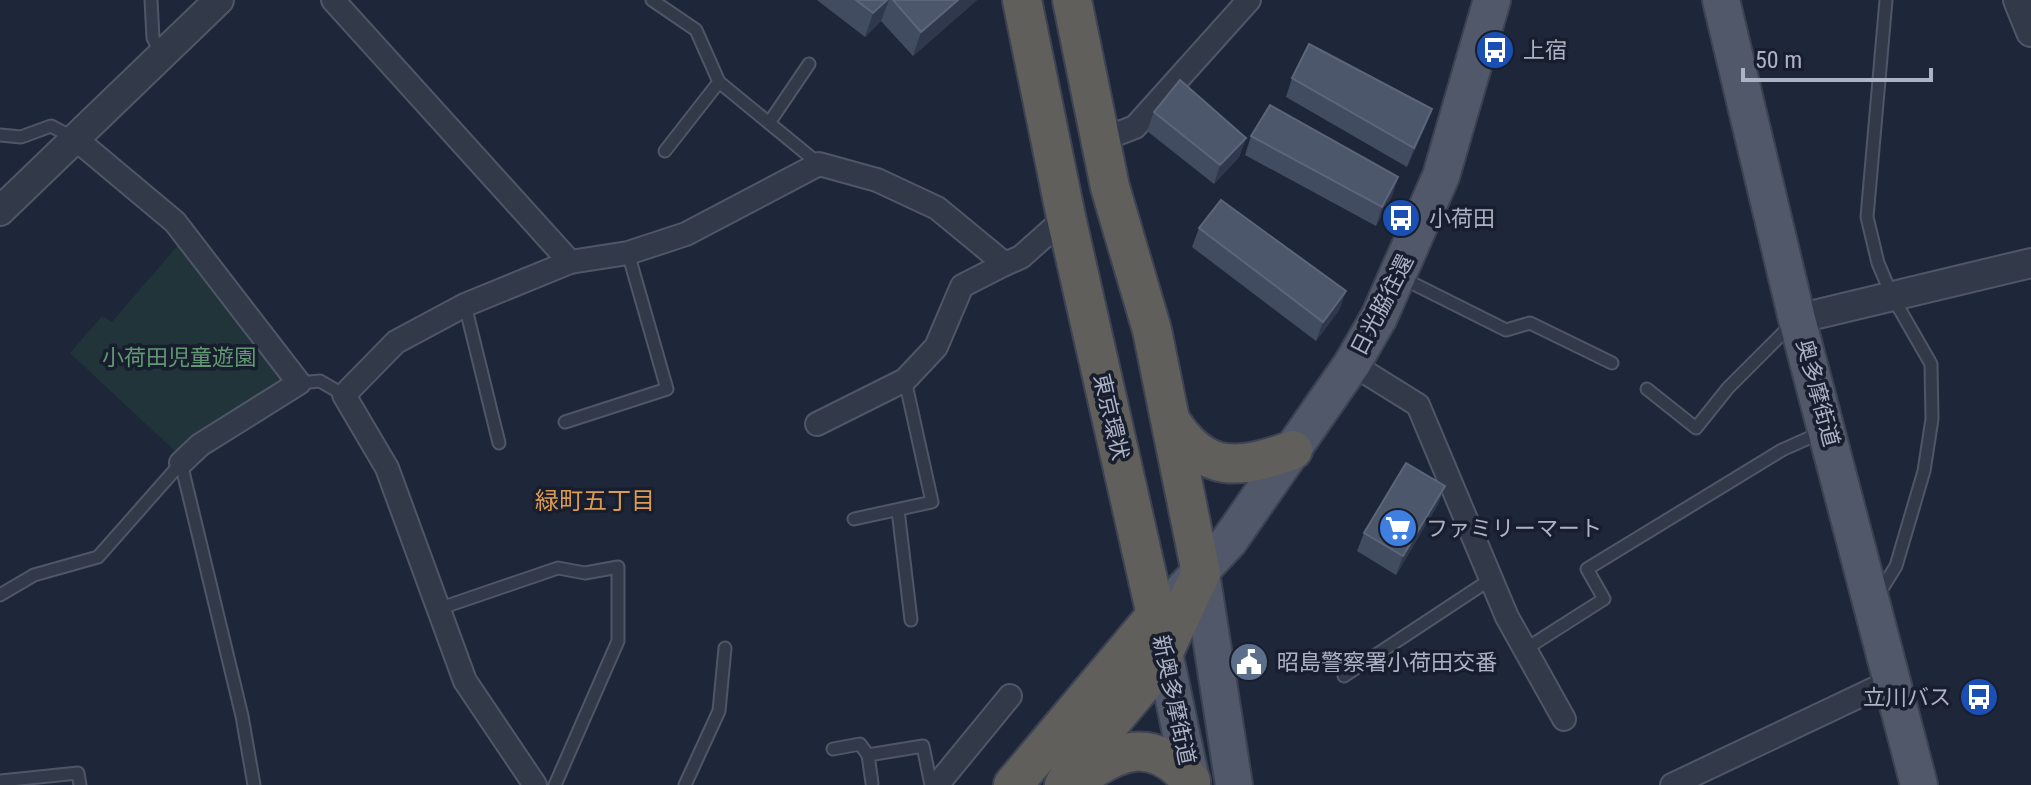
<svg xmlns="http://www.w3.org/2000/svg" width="2031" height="785" font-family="'Roboto Condensed','Noto Sans JP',sans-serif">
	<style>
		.green { fill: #20343a }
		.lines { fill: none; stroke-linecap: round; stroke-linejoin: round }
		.service-casing { stroke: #4f5667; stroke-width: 15 }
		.minor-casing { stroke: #4f5667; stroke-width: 26 }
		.tertiary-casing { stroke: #4f5667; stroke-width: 32 }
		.primary-casing { stroke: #3b4252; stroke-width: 40 }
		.trunk-casing { stroke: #3d4353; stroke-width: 42 }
		.service { stroke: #323949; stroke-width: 11 }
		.minor { stroke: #323949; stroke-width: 22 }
		.tertiary { stroke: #323949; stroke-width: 28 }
		.primary { stroke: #505869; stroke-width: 36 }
		.trunk { stroke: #605f5c; stroke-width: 38 }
		.wall { fill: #424c61 }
		.shaded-wall { fill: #2f384c }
		.building { fill: #4d576c; stroke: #5c657a; stroke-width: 2 }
		.labels { text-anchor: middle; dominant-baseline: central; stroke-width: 7; stroke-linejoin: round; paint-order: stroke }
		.poi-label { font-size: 22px; fill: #acb3c6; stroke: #181e2d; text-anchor: start }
		.street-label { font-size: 22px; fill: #acb3c6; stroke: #181e2d }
		.park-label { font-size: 22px; fill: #629874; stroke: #181e2d }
		.neighbourhood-label { font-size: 24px; fill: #db9c52; stroke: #181e2d }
	</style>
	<rect width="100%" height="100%" fill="#1e2739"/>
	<polygon class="green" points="179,244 287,371 278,388 179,455 70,353 102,316 112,322"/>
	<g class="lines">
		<g class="service-casing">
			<g id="service">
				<polyline points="151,0 153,38 162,55"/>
				<polyline points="652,0 696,30 719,82 819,164"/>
				<polyline points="769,123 809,64"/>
				<polyline points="0,135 21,137 51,126 74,138"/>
				<polyline points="665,151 719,82"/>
				<polyline points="1400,277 1506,330 1530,323 1612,363"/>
				<polyline points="465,305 499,443"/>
				<polyline points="299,383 320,381 344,395"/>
				<polyline points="1647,389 1696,428 1728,388 1791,325"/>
				<polyline points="565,422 667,389 628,253"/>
				<polyline points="181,463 242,716 254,785"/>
				<polyline points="898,510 911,620"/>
				<polyline points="854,519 932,502 905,380"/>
				<polyline points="0,595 34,575 98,557 181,463"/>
				<polyline points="1878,595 1896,566 1924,471 1932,419 1931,364 1892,296 1878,263 1867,217 1886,0"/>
				<polyline points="441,608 558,568 585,573 618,567 618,641 555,785"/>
				<polyline points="1524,650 1604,599 1587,569 1782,450 1820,433"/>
				<polyline points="1344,676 1491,579"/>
				<polyline points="833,749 860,744 868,755"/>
				<polyline points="0,781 78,773 80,785"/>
				<polyline points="872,783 868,755 923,746 931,785"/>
				<polyline points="685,785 719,711 725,648"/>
			</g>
		</g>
		<g class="minor-casing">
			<g id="minor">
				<polyline points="333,0 570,262"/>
				<polyline points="77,140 175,222 299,383 200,445 181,463"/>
				<polyline points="1101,140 1135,127 1249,0"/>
				<polyline points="1352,364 1418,405 1507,617 1564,719"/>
				<polyline points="817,424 905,380 936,347 962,286 1005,264"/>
				<polyline points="535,785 465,681 387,468 344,395 396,342 465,305 570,262 628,253 686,234 819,164 877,180 937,208 1005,264 1021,257 1066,217"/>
				<polyline points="937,785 1010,696"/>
				<polyline points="1672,785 1891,681"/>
			</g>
		</g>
		<g class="tertiary-casing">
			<g id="tertiary">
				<polyline points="2018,0 2031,32"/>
				<polyline points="0,211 219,0"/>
				<polyline points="1797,319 2031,263"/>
			</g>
		</g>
		<g class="primary-casing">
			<g id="primary">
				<polyline points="1721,0 1797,319 1919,785"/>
				<polyline points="1201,573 1234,785"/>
				<polyline points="1183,590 1229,541 1352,364 1379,317 1441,176 1492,0"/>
				<polyline points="1160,633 1192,785"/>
			</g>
		</g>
		<g class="trunk-casing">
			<g id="trunk">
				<path d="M1171,421C1205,475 1239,469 1293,450"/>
				<path d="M1076,781C1118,749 1152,735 1191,781"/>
				<polyline points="1013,785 1156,615 1066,217 1022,0"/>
				<polyline points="1064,785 1077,763 1144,683 1164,652 1201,573 1152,330 1110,187 1072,0"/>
			</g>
		</g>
		<use href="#service" class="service"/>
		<use href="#minor" class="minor"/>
		<use href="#tertiary" class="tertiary"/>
		<use href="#primary" class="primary"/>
		<use href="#trunk" class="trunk"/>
	</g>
	<g class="wall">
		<polygon points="817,0 977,0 913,56 881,21 865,37"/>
		<polygon points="1292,78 1432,109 1425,127 1407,167 1286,97"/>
		<polygon points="1154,112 1246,138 1239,157 1214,184 1147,131"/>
		<polygon points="1251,136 1398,177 1392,196 1376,226 1245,155"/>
		<polygon points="1199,228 1346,291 1339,310 1316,341 1192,247"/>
		<polygon points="1445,486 1438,504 1396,575 1357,551 1364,533"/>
		<polygon points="1248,649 1262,660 1259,667 1244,672 1243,663"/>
	</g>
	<g class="shaded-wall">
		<polygon points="887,0 889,0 881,21 865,37 873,13"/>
		<polygon points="958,0 977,0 913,56 921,32"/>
		<polygon points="1432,109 1425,127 1407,167 1414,148"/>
		<polygon points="1246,138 1239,157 1214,184 1220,165"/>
		<polygon points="1398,177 1392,196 1376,226 1382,207"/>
		<polygon points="1346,291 1339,310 1316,341 1323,322"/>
		<polygon points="1445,486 1438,504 1396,575 1403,556"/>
		<polygon points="1262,660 1259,667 1244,672 1247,665"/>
	</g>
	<g class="building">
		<polygon points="856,0 887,0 873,13"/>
		<polygon points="893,0 958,0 921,32"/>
		<polygon points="1309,44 1432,109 1414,148 1292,78"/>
		<polygon points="1180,80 1246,138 1220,165 1154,112"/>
		<polygon points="1270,105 1398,177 1382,207 1251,136"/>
		<polygon points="1221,200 1346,291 1323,322 1199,228"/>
		<polygon points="1406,463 1445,486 1403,556 1364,533"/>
		<polygon points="1248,649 1262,660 1247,665 1245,656"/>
	</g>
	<defs>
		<g id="bus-disc" transform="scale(2)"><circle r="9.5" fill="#1a4fb4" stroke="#181e2d"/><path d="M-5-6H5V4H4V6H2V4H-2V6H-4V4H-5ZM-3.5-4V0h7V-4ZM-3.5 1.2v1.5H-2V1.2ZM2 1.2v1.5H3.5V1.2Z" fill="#fff"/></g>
		<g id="supermarket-disc" transform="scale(2)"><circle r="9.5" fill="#3f7fe0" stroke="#181e2d"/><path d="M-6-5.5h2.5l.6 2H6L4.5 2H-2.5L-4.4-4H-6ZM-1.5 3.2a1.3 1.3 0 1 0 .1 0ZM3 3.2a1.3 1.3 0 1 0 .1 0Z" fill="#fff"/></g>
		<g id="civic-disc" transform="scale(2)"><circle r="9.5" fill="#5c6f8a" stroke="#181e2d"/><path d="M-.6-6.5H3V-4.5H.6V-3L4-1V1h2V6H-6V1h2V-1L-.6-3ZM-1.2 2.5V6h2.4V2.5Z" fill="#fff"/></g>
	</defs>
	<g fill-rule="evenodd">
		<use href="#bus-disc" x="1495" y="50"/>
		<use href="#bus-disc" x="1401" y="218"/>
		<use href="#supermarket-disc" x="1398" y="528"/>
		<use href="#civic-disc" x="1249" y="662"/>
		<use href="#bus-disc" x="1979" y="697"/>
	</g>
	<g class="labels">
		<g class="poi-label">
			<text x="1523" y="50">上宿</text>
			<text x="1429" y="218">小荷田</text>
			<text x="1426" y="528">ファミリーマート</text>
			<text x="1277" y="662">昭島警察署小荷田交番</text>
			<text x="1951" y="697" text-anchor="end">立川バス</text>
		</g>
		<g class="street-label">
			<text transform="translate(1382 305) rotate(-63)">日光脇往還</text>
			<text transform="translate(1818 393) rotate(75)">奥多摩街道</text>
			<text transform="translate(1111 417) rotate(77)">東京環状</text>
			<text transform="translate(1174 700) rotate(78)">新奥多摩街道</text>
		</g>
		<g class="park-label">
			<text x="179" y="357">小荷田児童遊園</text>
		</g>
		<g class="neighbourhood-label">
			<text x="595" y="501">緑町五丁目</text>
		</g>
	</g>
	<path d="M1743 68v12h188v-12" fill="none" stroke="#acb3c6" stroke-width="4"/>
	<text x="1755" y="68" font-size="24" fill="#acb3c6" stroke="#181e2d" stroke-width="6" paint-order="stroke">50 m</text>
</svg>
